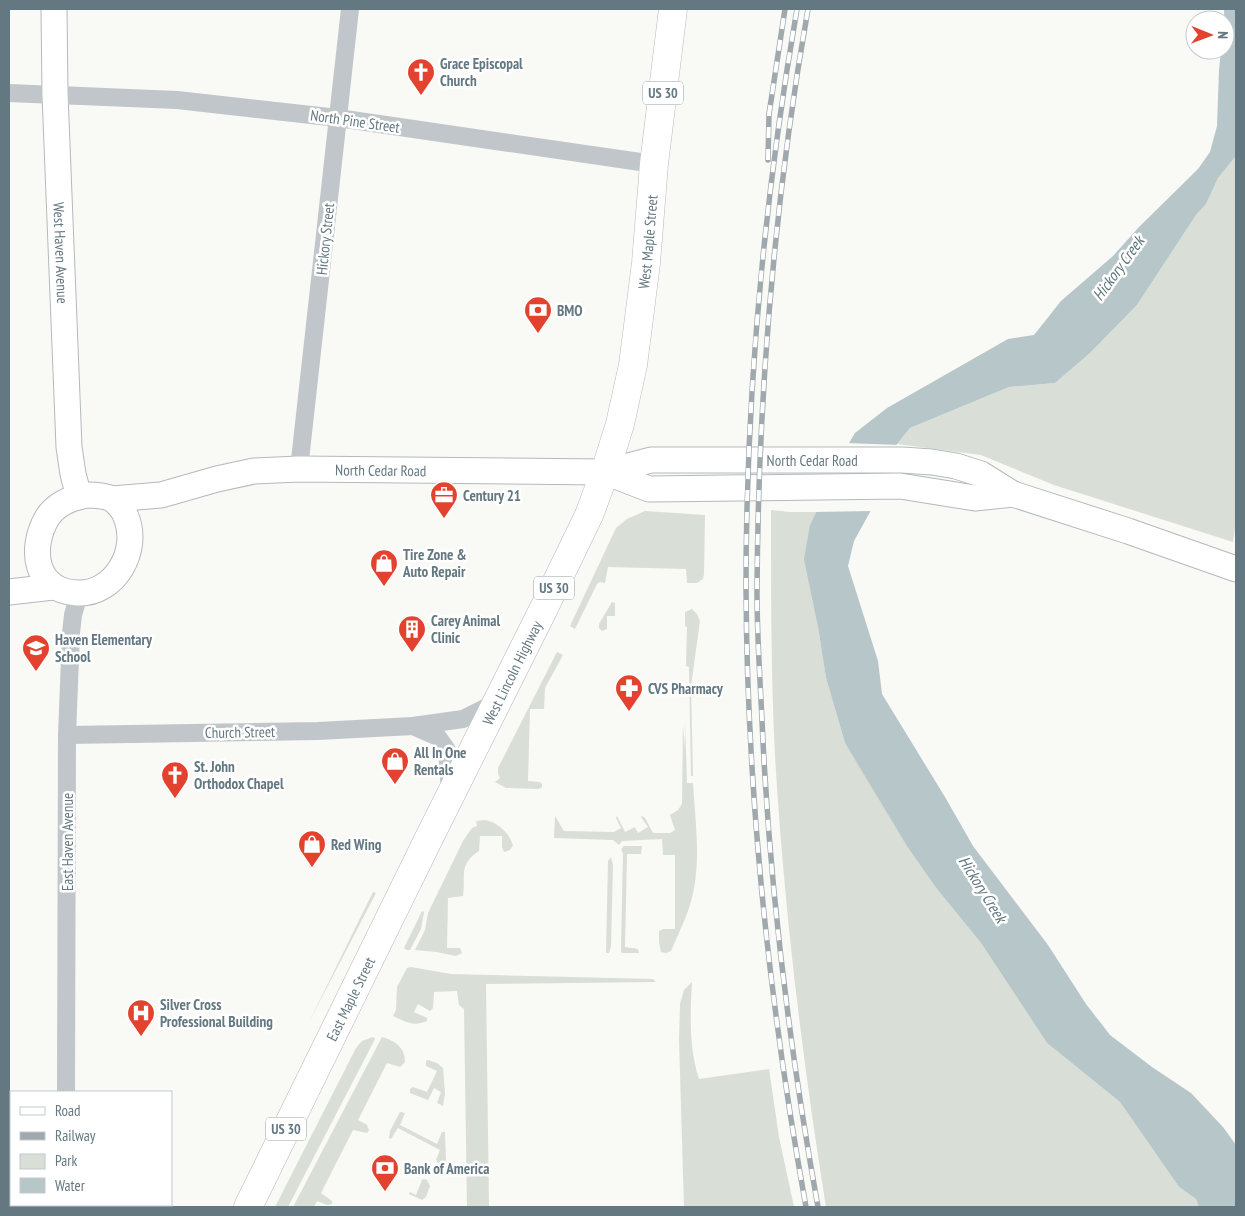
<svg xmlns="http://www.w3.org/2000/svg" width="1245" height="1216" font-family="'PT Sans Narrow',sans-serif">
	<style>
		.green { fill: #d9ded6 }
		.water { fill: #b7c6c8 }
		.pier { fill: #f9f9f6 }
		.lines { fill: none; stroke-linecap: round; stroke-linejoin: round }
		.secondary-casing { stroke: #b2babd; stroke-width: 27 }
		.primary-casing { stroke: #b4babd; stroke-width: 29 }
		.street { stroke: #c0c6c9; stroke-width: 18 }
		.secondary { stroke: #fff; stroke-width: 25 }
		.primary { stroke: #fff; stroke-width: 28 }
		.rail-casing { stroke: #9fa9ad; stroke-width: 5.5 }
		.rail { stroke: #fff; stroke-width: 4; stroke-dasharray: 11; stroke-linecap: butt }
		.labels { text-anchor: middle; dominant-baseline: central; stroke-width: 5; stroke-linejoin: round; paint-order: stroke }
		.shield { fill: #fff; stroke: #92a0a7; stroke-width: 1 }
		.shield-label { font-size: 14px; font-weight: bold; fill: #647881 }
		.poi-label { font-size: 15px; font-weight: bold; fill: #647881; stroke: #fff; text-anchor: start }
		.street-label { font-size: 15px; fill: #647881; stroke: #fff }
		.water-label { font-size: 16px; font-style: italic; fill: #5f777b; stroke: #fff }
	</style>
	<rect width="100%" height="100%" fill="#f9f9f6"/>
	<g class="green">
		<polygon points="1236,156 1236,523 1233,542 1054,485 981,455 897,444 910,428 1009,387 1055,383 1090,353 1137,305 1196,215 1206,204 1218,178"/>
		<path d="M771,510L790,512H816L810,525L818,627L826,678L845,743L937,889L981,943L1047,1043L1120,1102L1179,1187L1196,1199L1199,1207H826C802,1058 784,907 775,756C771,675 771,592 771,510Z"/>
		<polygon points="645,511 705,515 704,574 703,579 697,583 687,583 686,569 608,567 605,583 600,582 597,584 575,629 570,626 616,528 627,519"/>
		<polygon points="612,602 615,603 615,616 607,616 607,629 602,631 599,628 599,624"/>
		<polygon points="692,609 697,614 700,621 691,686 693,776 691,776 689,667 686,666 687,627 685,626 685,612"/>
		<polygon points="557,652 563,655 545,688 544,709 530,709 528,781 540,782 542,784 542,787 539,789 506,788 495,782 500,778 498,774 498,768"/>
		<path d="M685,721L687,783H693C695,819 701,858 693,893C689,913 679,932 671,951L666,953L661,952L659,942V931L663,929H675V855H663L662,839L622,841L619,845L613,840L554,838L555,816L564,831L614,832L621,828L616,818L617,816L625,832L635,827L638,833L648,827L641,817L642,816L645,818L653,833H670L675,830L670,815L678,810L682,804L683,725L685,749Z"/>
		<path d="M485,820C499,823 508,832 513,845L510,850L504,852L502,847V836H480L479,851C458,865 466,875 463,896L448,898L447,948H460L462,953L456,956L436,952L415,950L425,930L428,913L463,841L472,828L477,826L476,821Z"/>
		<polygon points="624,846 642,846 641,854 627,854 625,947 638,949 639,953 622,953 621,951 623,854 621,849"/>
		<polygon points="611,857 613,865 611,946 609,953 606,953 608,861"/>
		<polygon points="373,892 376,893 308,1024"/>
		<polygon points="422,911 424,912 421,929 410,950 407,950 404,948"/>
		<path d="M411,967L451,974L653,979L656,982L486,984L489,1207H467L464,1009L459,1005L457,991L434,992L433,1008L430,1011L418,1004L414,1012L427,1018V1021C412,1027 407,1022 393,1016L396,1010L397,987L407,968Z"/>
		<path d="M692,982C690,1014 689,1049 699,1079L769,1069L779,1137L794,1207H684L679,1040L680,1004L684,990Z"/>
		<polygon points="373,1037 375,1039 288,1207 275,1207 356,1048 362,1041"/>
		<path d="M382,1037C395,1041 405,1047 405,1062L400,1067L387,1063L358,1120L367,1125L369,1130L367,1133L353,1130L321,1193L332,1201V1204L327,1205L317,1201L314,1207H293Z"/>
		<polygon points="428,1060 437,1063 443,1068 445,1093 443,1106 437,1103 441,1092 434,1088 428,1100 410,1093 410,1089 413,1087 427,1092 437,1071 426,1066 426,1061"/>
		<polygon points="400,1112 405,1113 400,1125 437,1144 442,1132 445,1132 446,1160 443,1165 440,1166 436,1160 440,1150 398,1128 391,1139 389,1138 390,1131"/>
		<polygon points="424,1179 427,1180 430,1186 426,1197 422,1200 409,1194 410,1192 416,1195 422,1180"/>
	</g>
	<polygon class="water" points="1224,9 1236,9 1236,156 1218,178 1206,204 1196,215 1137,305 1090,353 1055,383 1009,387 910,428 897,444 870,512 854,541 848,566 878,661 882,694 945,797 973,846 1048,945 1086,1004 1110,1035 1152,1067 1191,1093 1223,1127 1236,1145 1236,1207 1199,1207 1196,1199 1179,1187 1120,1102 1047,1043 981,943 937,889 907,846 845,743 826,678 818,627 804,559 810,525 849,443 855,433 887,408 1008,339 1034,335 1061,301 1113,256 1139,227 1198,169 1210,152 1217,126 1219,70 1221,50 1225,50"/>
	<polygon class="pier" points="846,443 900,445 873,511 813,512"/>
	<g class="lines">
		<g class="secondary-casing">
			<g id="secondary">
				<path id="s1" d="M54,9L55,94L69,447L73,474L79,497"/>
				<polyline points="605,472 649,489 900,486 975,498 1013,494"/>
				<path d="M86,495C94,495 104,495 112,499C118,503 124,511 126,517C140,550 115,595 77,593C35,591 29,549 47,518C55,505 71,498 86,495Z"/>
				<path id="s2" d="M112,499L161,495L217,479L254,471L299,469L605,472L651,460H902L932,462L956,466L981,474L1013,494L1128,531L1236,569"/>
				<polyline points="9,592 53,587"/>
			</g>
		</g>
		<g class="primary-casing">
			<g id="primary">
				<path id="s3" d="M248,1207L429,838L545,606L589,515L605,472L620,424L633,365L646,263L654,164L673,9"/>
			</g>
		</g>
		<g class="street">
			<polyline points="9,93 177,100 338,118 654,164"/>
			<polyline points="299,469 350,9"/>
			<polyline points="413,726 438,737 447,750 450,791"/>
			<polyline points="67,735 318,731 413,726 463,719 497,702"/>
			<polyline points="66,1092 67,735 71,633 73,615 79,594"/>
			<polyline points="66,1207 66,1205"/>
		</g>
		<use href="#secondary" class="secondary"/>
		<use href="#primary" class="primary"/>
		<g class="rail-casing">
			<g id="rail">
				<path d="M797,9C764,200 746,393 746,587C747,795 769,1003 806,1207"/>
				<path d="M808,9C774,202 758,397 757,593C757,636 760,678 762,720C769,884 789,1046 818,1207"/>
				<polyline points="768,160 769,114 785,9"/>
			</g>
		</g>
		<use href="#rail" class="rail"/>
	</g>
	<defs>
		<g id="church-pin" transform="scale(1.4375)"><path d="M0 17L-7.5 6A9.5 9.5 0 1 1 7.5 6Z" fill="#e2422e" stroke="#fff"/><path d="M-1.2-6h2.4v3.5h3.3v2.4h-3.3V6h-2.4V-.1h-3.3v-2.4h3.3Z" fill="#fff"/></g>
		<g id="bank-pin" transform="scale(1.4375)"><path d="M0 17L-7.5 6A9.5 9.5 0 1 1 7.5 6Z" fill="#e2422e" stroke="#fff"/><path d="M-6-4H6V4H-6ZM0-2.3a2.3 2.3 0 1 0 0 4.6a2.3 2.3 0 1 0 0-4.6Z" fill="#fff"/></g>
		<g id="office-pin" transform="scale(1.4375)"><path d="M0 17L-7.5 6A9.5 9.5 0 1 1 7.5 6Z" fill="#e2422e" stroke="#fff"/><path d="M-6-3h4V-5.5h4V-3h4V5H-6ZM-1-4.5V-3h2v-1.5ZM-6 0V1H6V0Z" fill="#fff"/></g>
		<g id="shop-pin" transform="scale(1.4375)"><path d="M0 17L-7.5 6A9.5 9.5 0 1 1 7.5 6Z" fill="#e2422e" stroke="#fff"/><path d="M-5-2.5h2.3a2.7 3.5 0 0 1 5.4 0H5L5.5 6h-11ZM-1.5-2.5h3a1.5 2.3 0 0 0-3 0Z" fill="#fff"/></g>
		<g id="building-pin" transform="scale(1.4375)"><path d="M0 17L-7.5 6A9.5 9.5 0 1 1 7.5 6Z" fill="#e2422e" stroke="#fff"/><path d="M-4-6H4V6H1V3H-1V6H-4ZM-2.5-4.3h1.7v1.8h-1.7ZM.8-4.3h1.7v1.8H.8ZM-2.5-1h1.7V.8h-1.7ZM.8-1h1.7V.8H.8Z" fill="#fff"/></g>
		<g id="school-pin" transform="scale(1.4375)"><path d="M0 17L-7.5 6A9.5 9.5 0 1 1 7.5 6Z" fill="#e2422e" stroke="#fff"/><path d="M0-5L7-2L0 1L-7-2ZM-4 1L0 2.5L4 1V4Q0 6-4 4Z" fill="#fff"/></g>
		<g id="pharmacy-pin" transform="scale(1.4375)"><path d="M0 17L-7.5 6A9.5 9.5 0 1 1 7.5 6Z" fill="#e2422e" stroke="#fff"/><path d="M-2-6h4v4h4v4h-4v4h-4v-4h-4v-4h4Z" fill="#fff"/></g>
		<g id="hospital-pin" transform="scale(1.4375)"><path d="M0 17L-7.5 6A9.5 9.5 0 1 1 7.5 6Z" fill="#e2422e" stroke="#fff"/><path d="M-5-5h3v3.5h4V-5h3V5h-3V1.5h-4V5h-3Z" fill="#fff"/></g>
	</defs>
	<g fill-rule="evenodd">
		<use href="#church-pin" x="421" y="72"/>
		<use href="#bank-pin" x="538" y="310"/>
		<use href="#office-pin" x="444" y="495"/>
		<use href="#shop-pin" x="384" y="563"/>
		<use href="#building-pin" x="412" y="629"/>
		<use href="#school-pin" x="36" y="648"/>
		<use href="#pharmacy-pin" x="629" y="688"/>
		<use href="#shop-pin" x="395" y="761"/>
		<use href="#church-pin" x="175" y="775"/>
		<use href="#shop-pin" x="312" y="844"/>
		<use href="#hospital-pin" x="141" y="1013"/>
		<use href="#bank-pin" x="385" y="1168"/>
	</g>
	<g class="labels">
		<g class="shield">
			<rect x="643" y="81.5" width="40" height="23" rx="4"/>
			<rect x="534" y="576.5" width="40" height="23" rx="4"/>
			<rect x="266" y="1117.5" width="40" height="23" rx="4"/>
		</g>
		<g class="shield-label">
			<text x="663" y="93">US 30</text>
			<text x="554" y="588">US 30</text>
			<text x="286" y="1129">US 30</text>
		</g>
		<g class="poi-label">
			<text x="440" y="63">Grace Episcopal<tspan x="440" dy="17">Church</tspan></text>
			<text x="557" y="310">BMO</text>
			<text x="463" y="495">Century 21</text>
			<text x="403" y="554">Tire Zone &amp;<tspan x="403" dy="17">Auto Repair</tspan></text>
			<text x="431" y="620">Carey Animal<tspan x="431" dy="17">Clinic</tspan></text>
			<text x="55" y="639">Haven Elementary<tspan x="55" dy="17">School</tspan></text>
			<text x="648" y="688">CVS Pharmacy</text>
			<text x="414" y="752">All In One<tspan x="414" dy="17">Rentals</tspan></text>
			<text x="194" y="766">St. John<tspan x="194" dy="17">Orthodox Chapel</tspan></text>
			<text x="331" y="844">Red Wing</text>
			<text x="160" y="1004">Silver Cross<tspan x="160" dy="17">Professional Building</tspan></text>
			<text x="404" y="1168">Bank of America</text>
		</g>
		<g class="street-label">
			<text transform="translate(355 121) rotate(8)">North Pine Street</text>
			<text transform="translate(325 239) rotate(-84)">Hickory Street</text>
			<text stroke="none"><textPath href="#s3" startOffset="1052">West Maple Street</textPath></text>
			<text stroke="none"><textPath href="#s1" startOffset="244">West Haven Avenue</textPath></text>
			<text stroke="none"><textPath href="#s2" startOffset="705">North Cedar Road</textPath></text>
			<text stroke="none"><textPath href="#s2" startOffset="272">North Cedar Road</textPath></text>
			<text stroke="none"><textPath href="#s3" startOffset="596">West Lincoln Highway</textPath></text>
			<text transform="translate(240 732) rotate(-1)">Church Street</text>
			<text transform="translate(67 842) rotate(-90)">East Haven Avenue</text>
			<text stroke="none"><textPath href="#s3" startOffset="232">East Maple Street</textPath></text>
		</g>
		<g class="water-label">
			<text transform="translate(1118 268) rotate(-54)">Hickory Creek</text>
			<text transform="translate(983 889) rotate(58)">Hickory Creek</text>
		</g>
	</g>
	<rect width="1245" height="1216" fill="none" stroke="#647881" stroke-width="20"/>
	<rect x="10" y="1091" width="162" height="115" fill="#ffffff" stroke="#c1c9cd"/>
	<rect x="20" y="1107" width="25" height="8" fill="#ffffff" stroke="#c1c9cd"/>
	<text x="55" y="1116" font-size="15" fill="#647881">Road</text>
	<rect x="20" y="1132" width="25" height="8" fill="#9fa9ad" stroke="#c1c9cd"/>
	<text x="55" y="1141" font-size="15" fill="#647881">Railway</text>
	<rect x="20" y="1154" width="25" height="15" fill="#d9ded6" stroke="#c1c9cd"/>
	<text x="55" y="1166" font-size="15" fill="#647881">Park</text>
	<rect x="20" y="1178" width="25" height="15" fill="#b7c6c8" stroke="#c1c9cd"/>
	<text x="55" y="1191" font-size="15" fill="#647881">Water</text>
	<g transform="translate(1210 35) rotate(91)"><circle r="24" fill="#ffffff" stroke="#c1c9cd"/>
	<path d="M0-4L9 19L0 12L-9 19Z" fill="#e2422e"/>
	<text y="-8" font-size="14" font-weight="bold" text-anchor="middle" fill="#647881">N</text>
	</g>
</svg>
